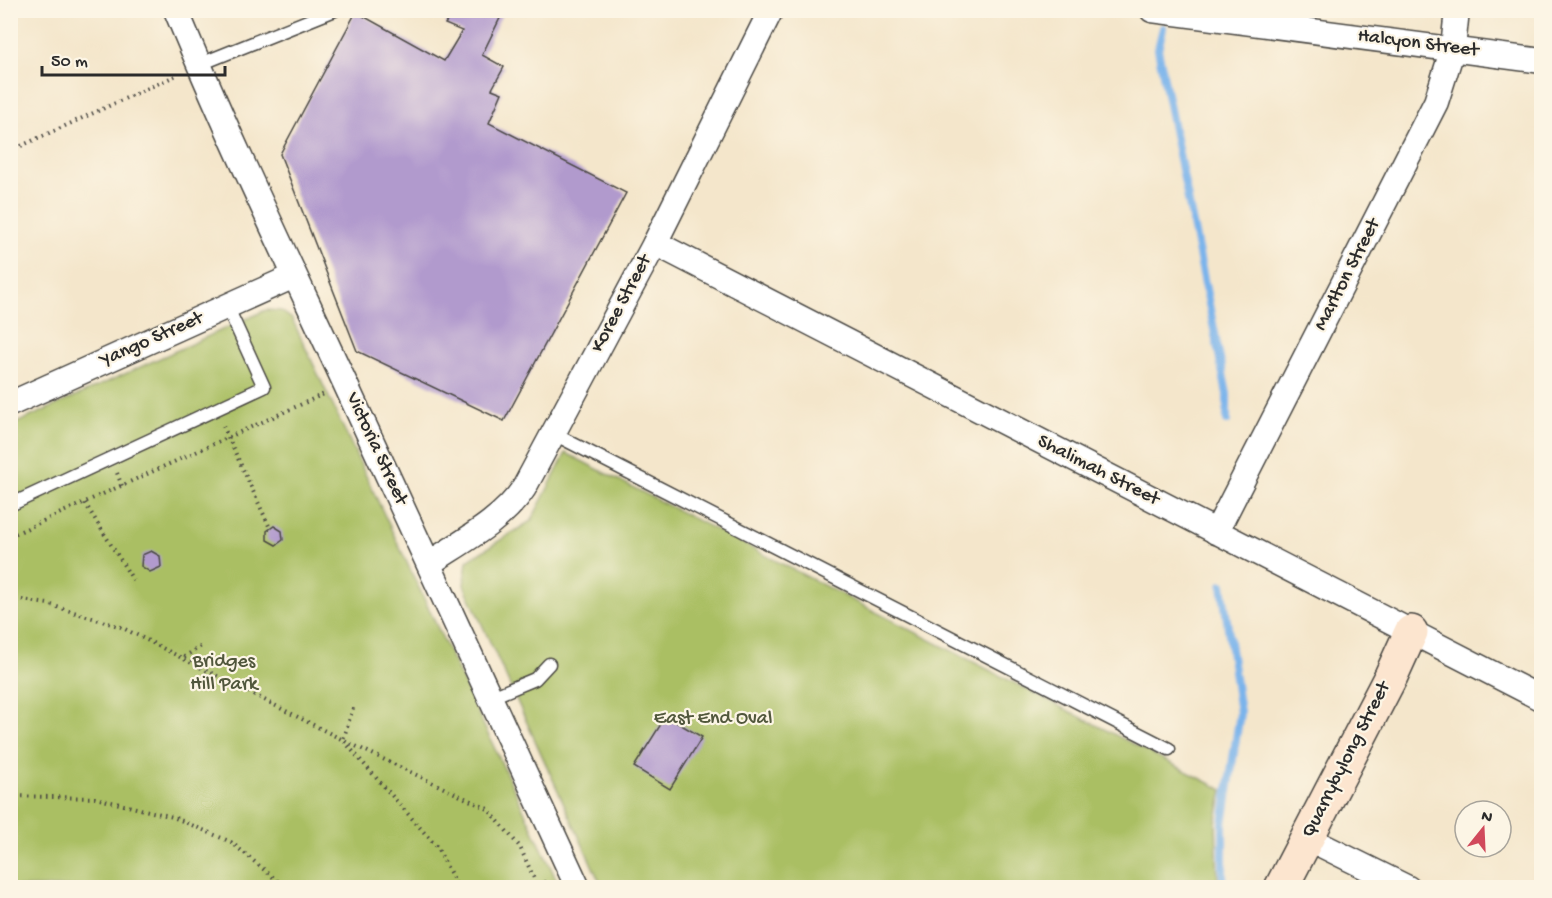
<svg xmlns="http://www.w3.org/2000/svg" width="1552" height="898" font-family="'Gochi Hand',sans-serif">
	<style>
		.green { fill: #aabf63; stroke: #6a7547; stroke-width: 1.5 }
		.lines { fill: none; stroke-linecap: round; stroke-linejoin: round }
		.stream { stroke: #7ab4eb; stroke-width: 8 }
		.building { fill: #b19acd }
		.lane-casing { stroke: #494743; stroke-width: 15 }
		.street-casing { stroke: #494743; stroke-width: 27 }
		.secondary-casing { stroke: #494743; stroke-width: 36 }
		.path { stroke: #494743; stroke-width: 4; stroke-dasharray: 1.5 4.5; stroke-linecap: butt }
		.lane { stroke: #fff; stroke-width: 12 }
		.street { stroke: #fff; stroke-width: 24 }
		.secondary { stroke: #fce5cf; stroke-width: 33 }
		.labels { text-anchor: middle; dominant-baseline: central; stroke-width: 4.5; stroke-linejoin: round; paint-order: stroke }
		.street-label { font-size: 20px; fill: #2b2b2b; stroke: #fcf5e5 }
		.park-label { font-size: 20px; fill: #51573c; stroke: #fcf5e5 }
	</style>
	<rect width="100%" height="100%" fill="#fcf5e5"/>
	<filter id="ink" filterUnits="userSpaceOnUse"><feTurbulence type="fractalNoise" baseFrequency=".0167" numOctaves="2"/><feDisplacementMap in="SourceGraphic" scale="12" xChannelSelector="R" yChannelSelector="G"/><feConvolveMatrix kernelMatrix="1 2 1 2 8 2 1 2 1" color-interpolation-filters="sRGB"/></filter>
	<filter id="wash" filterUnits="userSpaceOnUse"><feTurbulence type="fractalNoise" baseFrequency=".008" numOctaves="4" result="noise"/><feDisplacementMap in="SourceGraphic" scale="24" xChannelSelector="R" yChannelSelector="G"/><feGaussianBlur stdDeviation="1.35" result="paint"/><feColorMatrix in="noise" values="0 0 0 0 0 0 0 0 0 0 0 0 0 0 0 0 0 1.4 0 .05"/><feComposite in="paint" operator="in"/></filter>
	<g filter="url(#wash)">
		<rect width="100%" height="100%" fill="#f4e6cb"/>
		<g class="green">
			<polygon points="266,310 281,311 292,319 560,887 11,887 10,426"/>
			<polygon points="566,453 1223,790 1216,823 1218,887 602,887 464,585 467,561 531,521"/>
		</g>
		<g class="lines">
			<g class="stream">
				<polyline points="1163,28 1158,49 1227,394 1227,421"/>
				<polyline points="1222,585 1240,713 1223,824 1223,888"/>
			</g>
		</g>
		<g id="blocks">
			<g class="building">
				<polygon points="454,10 493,10 502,14 482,55 504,67 492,89 502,93 489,123 626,193 504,421 357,351 280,154 356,12 444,61 462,31 445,24"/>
				<polygon points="274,526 282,531 283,540 276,545 267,540 267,531"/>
				<polygon points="151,551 160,556 161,567 150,572 141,566 142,555"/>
				<polygon points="666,716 702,737 670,789 634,767"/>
			</g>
		</g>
	</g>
	<g filter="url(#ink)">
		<use href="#blocks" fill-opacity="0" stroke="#494743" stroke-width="1.5"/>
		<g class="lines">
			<g class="lane-casing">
				<g id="lane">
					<polyline points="198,65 335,10"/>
					<polyline points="552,433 1169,749"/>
					<polyline points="10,505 264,387 227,306"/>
					<polyline points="492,697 535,679 549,664"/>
				</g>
			</g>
			<g class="street-casing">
				<g id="street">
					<path d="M176,10C228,136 287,258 344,381C423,549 501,718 578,888"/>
					<polyline points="1152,10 1542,61"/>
					<polyline points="655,243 1542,699"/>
					<polyline points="10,404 294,276"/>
					<polyline points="1216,532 1436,102 1453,48 1457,10"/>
					<path d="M430,563C463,541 502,521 524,488L655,243L771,10"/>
					<polyline points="1307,838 1408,888"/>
				</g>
			</g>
			<g class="secondary-casing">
				<polyline id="secondary" points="1281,888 1391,676 1411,632"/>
			</g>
			<g class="path">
				<polyline points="10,151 179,74"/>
				<polyline points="223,426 270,528"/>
				<polyline points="117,473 122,486"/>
				<polyline points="85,503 133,580"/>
				<polyline points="10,536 324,394"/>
				<polyline points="10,598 48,604 121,627 343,740 437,847 458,888"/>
				<polyline points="184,657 203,645"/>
				<polyline points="353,708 343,740 488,809 520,847 537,885 548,881"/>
				<polyline points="10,796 95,798 173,817 231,842 286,888"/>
			</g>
			<use href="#lane" class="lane"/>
			<use href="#street" class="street"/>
			<use href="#secondary" class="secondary"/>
		</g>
	</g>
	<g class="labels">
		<g class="street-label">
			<text transform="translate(1418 44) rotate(7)">Halcyon Street</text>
			<text transform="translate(1348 275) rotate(-63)">Marlton Street</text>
			<text transform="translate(622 304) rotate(-62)">Koree Street</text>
			<text transform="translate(152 340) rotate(-24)">Yango Street</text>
			<text transform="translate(376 449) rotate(65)">Victoria Street</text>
			<text transform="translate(1098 471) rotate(27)">Shalimah Street</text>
			<text transform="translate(1347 760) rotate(-63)">Quarrybylong Street</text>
		</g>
		<g class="park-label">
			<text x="224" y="662">Bridges<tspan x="224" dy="23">Hill Park</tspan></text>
			<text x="713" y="719">East End Oval</text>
		</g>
	</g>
	<rect width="1552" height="898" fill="none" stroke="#fcf5e5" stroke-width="36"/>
	<g transform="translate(1483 829) rotate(18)"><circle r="28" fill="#fcf5e5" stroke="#a8a49b" stroke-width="1.5"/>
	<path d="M0-4.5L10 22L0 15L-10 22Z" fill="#d1495b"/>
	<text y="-9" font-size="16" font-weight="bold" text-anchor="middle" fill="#2b2b2b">N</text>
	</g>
	<path d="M42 66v9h183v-9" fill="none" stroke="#2b2b2b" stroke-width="3"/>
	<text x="51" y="66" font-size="18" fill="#2b2b2b" stroke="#fcf5e5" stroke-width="4.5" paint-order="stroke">50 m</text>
</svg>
